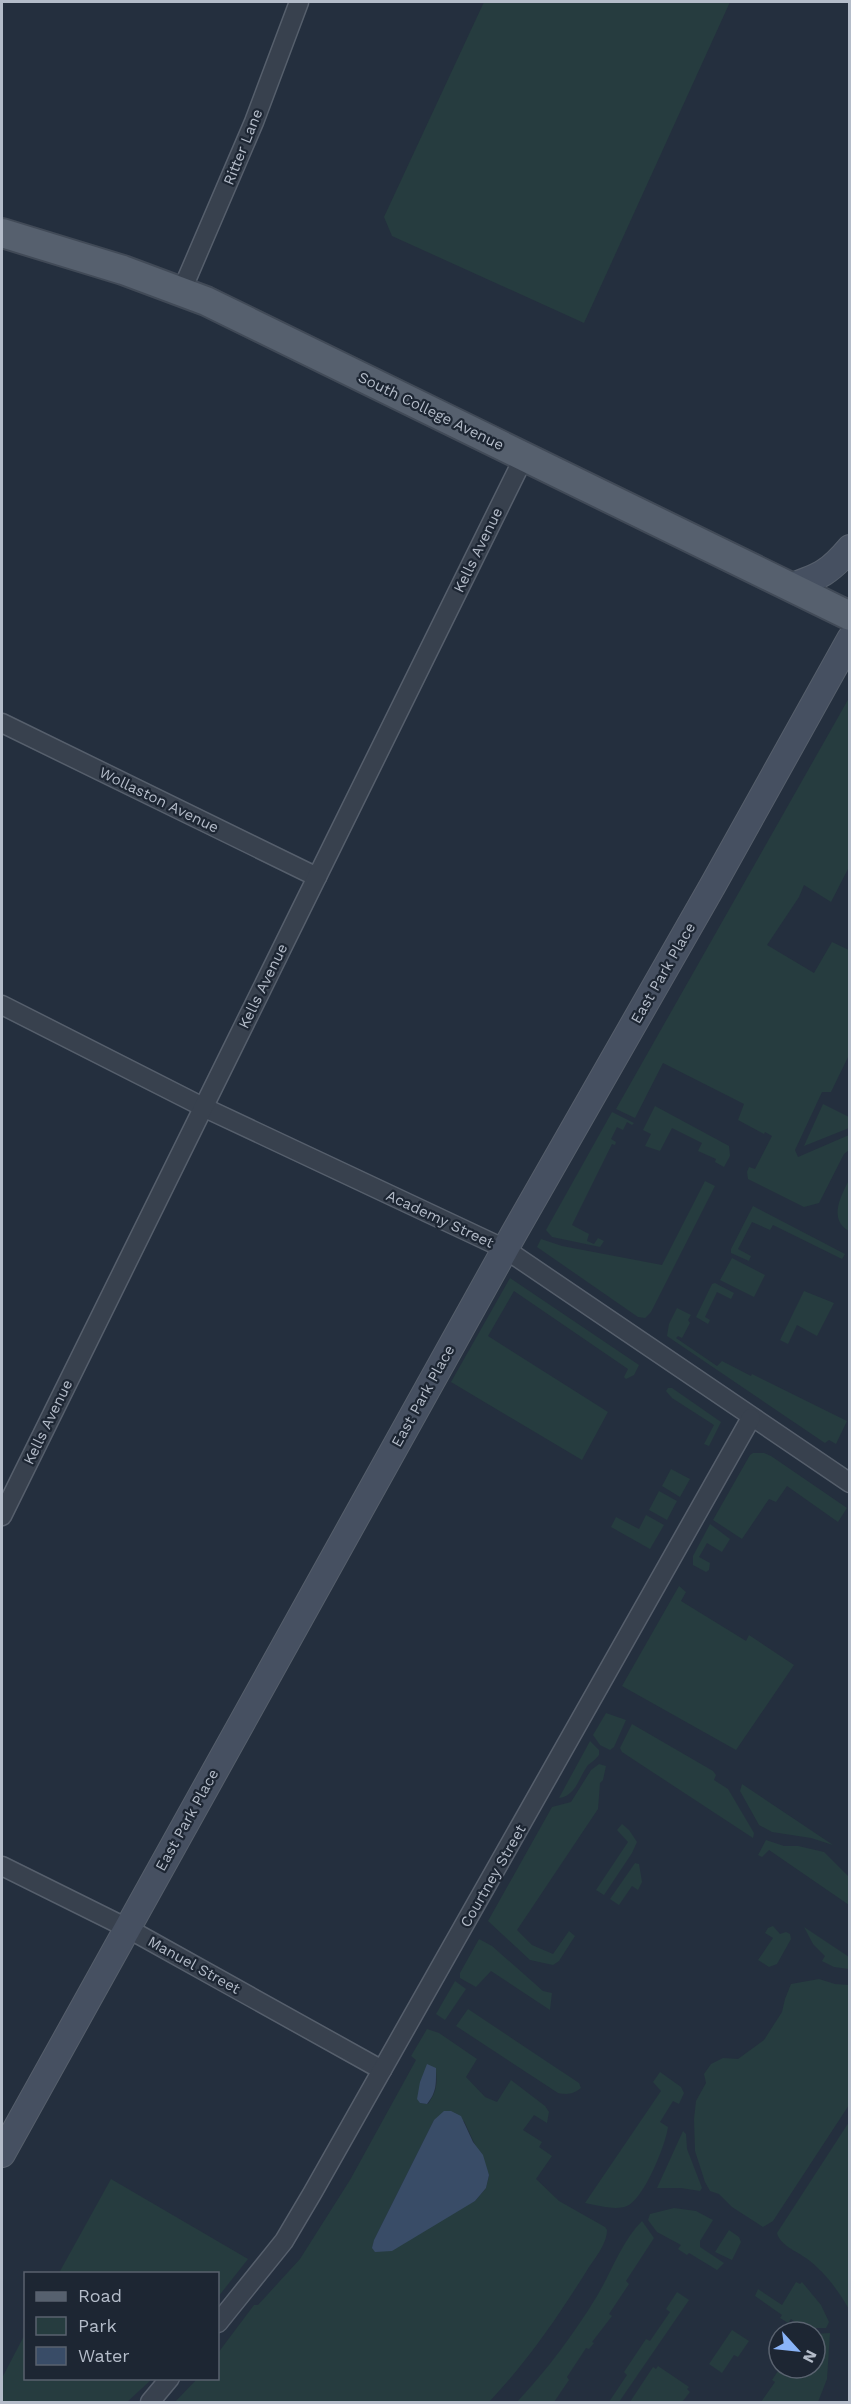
<svg xmlns="http://www.w3.org/2000/svg" width="851" height="2404" font-family="'Work Sans',sans-serif">
	<style>
		.green { fill: #263c3f; fill-rule: evenodd }
		.water { fill: #394c67 }
		.lines { fill: none; stroke-linecap: round; stroke-linejoin: round }
		.street-casing { stroke: #565f6c; stroke-width: 21 }
		.secondary-casing { stroke: #565f6c; stroke-width: 28 }
		.primary-casing { stroke: #414a57; stroke-width: 32 }
		.street { stroke: #38414e; stroke-width: 18 }
		.secondary { stroke: #465061; stroke-width: 26 }
		.primary { stroke: #56606e; stroke-width: 28 }
		.labels { text-anchor: middle; dominant-baseline: central; stroke-width: 4.5; stroke-linejoin: round; paint-order: stroke }
		.street-label { font-size: 15px; fill: #b4bcc9; stroke: #1d2633 }
	</style>
	<rect width="100%" height="100%" fill="#242f3e"/>
	<g class="green">
		<polygon points="484,2 730,2 584,323 392,236 384,217"/>
		<polygon points="849,698 849,867 831,902 804,885 799,897 767,945 814,973 832,942 849,950 849,1055 831,1092 822,1092 795,1150 798,1157 849,1135 849,1150 844,1154 819,1203 804,1207 748,1179 747,1172 749,1167 755,1169 772,1136 765,1132 764,1134 738,1120 744,1104 663,1063 635,1118 616,1109"/>
		<polygon points="823,1104 849,1117 849,1128 804,1146"/>
		<polygon points="655,1106 729,1146 730,1156 724,1167 715,1162 716,1159 698,1151 702,1143 672,1128 660,1151 645,1146 651,1134 643,1130"/>
		<polygon points="612,1112 634,1123 632,1125 627,1122 623,1130 617,1127 611,1139 616,1142 615,1145 612,1144 572,1225 589,1234 587,1241 594,1244 598,1238 604,1241 600,1247 552,1237 546,1230"/>
		<path d="M849,1180V1231C828,1219 841,1196 849,1180Z"/>
		<polygon points="705,1181 715,1186 651,1312 645,1318 638,1317 537,1247 541,1239 562,1246 662,1265"/>
		<polygon points="753,1206 845,1254 842,1259 773,1225 770,1230 752,1222 738,1249 751,1256 749,1261 731,1253 731,1249"/>
		<polygon points="732,1258 765,1275 754,1297 720,1280"/>
		<polygon points="510,1278 639,1365 634,1375 626,1379 624,1377 628,1369 514,1291 488,1336 608,1412 582,1460 451,1382"/>
		<polygon points="715,1283 734,1293 731,1299 717,1292 705,1317 710,1320 708,1324 696,1317 712,1284"/>
		<polygon points="804,1291 834,1303 817,1336 797,1325 788,1344 780,1340"/>
		<polygon points="677,1308 691,1315 688,1320 690,1323 682,1338 678,1336 676,1338 717,1366 722,1361 751,1376 752,1374 847,1421 836,1444 829,1440 825,1443 816,1437 667,1336 669,1324"/>
		<polygon points="668,1388 672,1388 721,1422 709,1446 704,1444 714,1425 672,1398 666,1391"/>
		<polygon points="753,1453 764,1453 771,1456 847,1508 838,1522 787,1486 776,1502 769,1499 742,1539 713,1520 750,1455"/>
		<polygon points="671,1469 690,1479 680,1497 662,1486"/>
		<polygon points="659,1491 677,1501 667,1520 649,1510"/>
		<polygon points="646,1515 664,1525 650,1549 611,1527 616,1517 639,1529"/>
		<polygon points="710,1524 730,1539 722,1552 707,1543 699,1557 710,1563 709,1570 706,1572 693,1565 693,1556"/>
		<polygon points="679,1586 686,1592 681,1601 746,1641 749,1635 794,1665 736,1750 622,1686"/>
		<polygon points="606,1713 626,1720 614,1747 610,1750 600,1745 593,1735"/>
		<polygon points="632,1724 713,1771 716,1775 714,1780 728,1789 754,1833 753,1838 622,1752 620,1748"/>
		<path d="M590,1741L599,1750V1755C596,1759 592,1762 588,1765C579,1777 576,1796 559,1798Z"/>
		<polygon points="599,1764 606,1766 603,1780 600,1783 598,1809 517,1930 532,1945 553,1954 569,1931 575,1936 559,1961 553,1965 530,1960 488,1921 552,1807 571,1802 591,1770"/>
		<polygon points="742,1784 833,1845 811,1838 772,1832 759,1825 740,1791"/>
		<polygon points="622,1824 629,1830 637,1842 632,1853 604,1895 596,1890 628,1842 617,1830"/>
		<polygon points="766,1840 784,1846 798,1846 824,1852 849,1877 849,1905 769,1850 762,1857 758,1855"/>
		<polygon points="635,1863 639,1864 642,1882 638,1890 632,1886 619,1905 610,1899"/>
		<polygon points="773,1926 780,1934 786,1932 790,1934 791,1939 777,1964 769,1967 758,1960 773,1938 765,1933 768,1928"/>
		<polygon points="804,1927 849,1957 849,1969 834,1967 822,1961 825,1956 813,1944"/>
		<polygon points="479,1939 492,1946 543,1991 552,1993 550,2010 491,1971 476,1987 460,1978 460,1973"/>
		<polygon points="819,1979 835,1984 849,1985 849,2105 773,2221 763,2227 732,2207 719,2194 710,2191 705,2182 695,2151 694,2119 696,2101 706,2083 704,2074 711,2064 723,2058 738,2059 764,2040 782,2012 785,1999 791,1984"/>
		<polygon points="455,1981 466,1989 445,2020 436,2014"/>
		<path d="M468,2009L579,2083L581,2088C573,2094 568,2095 558,2093L456,2026Z"/>
		<path d="M427,2029L439,2033L477,2059L466,2077L485,2097L497,2102L511,2080L545,2106L549,2112L547,2123L534,2115L523,2130L542,2142L539,2147L552,2156L536,2179L559,2201L605,2227L607,2230C607,2245 593,2260 586,2272C557,2318 527,2362 489,2402H175L197,2379L218,2378V2353L254,2305H258L300,2259L350,2180L416,2060L411,2056ZM436,2072C438,2085 435,2094 428,2104L420,2103V2082L424,2074ZM434,2120L464,2121L489,2175L486,2188L475,2201L373,2250L374,2240Z"/>
		<path d="M660,2072L681,2087L684,2093L679,2104L673,2101L660,2122L668,2127C666,2144 644,2199 627,2206C614,2211 598,2205 585,2203L661,2091L653,2082Z"/>
		<path d="M849,2122V2309C837,2289 825,2272 806,2258C796,2251 780,2245 777,2233Z"/>
		<polygon points="683,2131 686,2134 687,2149 702,2188 700,2191 681,2188 657,2188"/>
		<polygon points="111,2179 248,2259 218,2297 218,2274 59,2273"/>
		<polygon points="674,2208 696,2211 713,2220 700,2241 700,2247 724,2263 717,2270 689,2253 687,2255 678,2249 681,2245 657,2232 648,2220 650,2214"/>
		<path d="M642,2221L654,2238L626,2281L629,2284L609,2314L612,2316L592,2342L594,2343L589,2349L586,2348L567,2377L569,2380L554,2402H517C547,2370 574,2334 597,2296C612,2271 622,2241 642,2221Z"/>
		<polygon points="729,2230 739,2237 741,2242 732,2260 715,2252"/>
		<polygon points="796,2282 800,2284 802,2282 821,2305 829,2322 826,2328 811,2328 811,2332 809,2332 791,2319 788,2323 780,2318 782,2315 755,2296 758,2289 782,2305"/>
		<polygon points="677,2292 689,2300 619,2402 609,2402 627,2375 624,2372 646,2339 650,2341 670,2312 666,2309"/>
		<polygon points="732,2330 749,2341 738,2357 734,2355 722,2373 709,2364"/>
		<polygon points="830,2333 827,2379 818,2402 761,2402 775,2382 772,2380 780,2368 815,2368 815,2334"/>
		<polygon points="25,2334 26,2378 152,2379 127,2402 2,2402 2,2378"/>
		<polygon points="658,2366 689,2387 687,2389 690,2392 682,2402 630,2402 653,2367 656,2369"/>
	</g>
	<g class="water">
		<path d="M427,2064L436,2068C436,2083 437,2092 427,2104L420,2103L417,2099L420,2082Z"/>
		<polygon points="444,2111 451,2111 461,2116 473,2142 483,2155 489,2175 486,2188 475,2201 392,2251 375,2252 372,2248 374,2240 434,2120"/>
	</g>
	<g class="lines">
		<g class="street-casing">
			<g id="street">
				<polyline points="182,290 254,122 299,2"/>
				<polyline points="2,723 317,877"/>
				<polyline points="2,1005 203,1107 505,1249 850,1483"/>
				<polyline points="2,1516 524,457"/>
				<polyline points="2,1866 127,1928 382,2070"/>
				<polyline points="218,2323 284,2241 313,2192 751,1418"/>
				<polyline points="150,2402 170,2378"/>
			</g>
		</g>
		<g class="secondary-casing">
			<g id="secondary">
				<path d="M790,587C820,576 829,573 850,548"/>
				<polyline points="2,2154 513,1235 713,885 850,639"/>
			</g>
		</g>
		<g class="primary-casing">
			<polyline id="primary" points="2,233 123,270 206,301 850,616"/>
		</g>
		<use href="#street" class="street"/>
		<use href="#secondary" class="secondary"/>
		<use href="#primary" class="primary"/>
	</g>
	<g class="labels">
		<g class="street-label">
			<text transform="translate(243 147) rotate(-68)">Ritter Lane</text>
			<text transform="translate(431 411) rotate(26)">South College Avenue</text>
			<text transform="translate(478 550) rotate(-64)">Kells Avenue</text>
			<text transform="translate(159 800) rotate(26)">Wollaston Avenue</text>
			<text transform="translate(663 973) rotate(-60)">East Park Place</text>
			<text transform="translate(263 986) rotate(-64)">Kells Avenue</text>
			<text transform="translate(440 1219) rotate(25)">Academy Street</text>
			<text transform="translate(423 1396) rotate(-61)">East Park Place</text>
			<text transform="translate(48 1422) rotate(-64)">Kells Avenue</text>
			<text transform="translate(187 1820) rotate(-61)">East Park Place</text>
			<text transform="translate(493 1876) rotate(-60)">Courtney Street</text>
			<text transform="translate(194 1965) rotate(29)">Manuel Street</text>
		</g>
	</g>
	<rect width="851" height="2404" fill="none" stroke="#b4bcc9" stroke-width="6"/>
	<rect x="24" y="2272" width="195" height="108" fill="#1d2633" stroke="#59626f" stroke-width="1.5"/>
	<rect x="36" y="2292" width="30" height="9" fill="#56606e" stroke="#59626f" stroke-width="1.5"/>
	<text x="78" y="2302" font-size="18" fill="#b4bcc9">Road</text>
	<rect x="36" y="2317" width="30" height="18" fill="#263c3f" stroke="#59626f" stroke-width="1.5"/>
	<text x="78" y="2332" font-size="18" fill="#b4bcc9">Park</text>
	<rect x="36" y="2347" width="30" height="18" fill="#394c67" stroke="#59626f" stroke-width="1.5"/>
	<text x="78" y="2362" font-size="18" fill="#b4bcc9">Water</text>
	<g transform="translate(797 2350) rotate(117)"><circle r="28" fill="#1d2633" stroke="#59626f" stroke-width="1.5"/>
	<path d="M0-4.5L10 22L0 15L-10 22Z" fill="#8ab4f8"/>
	<text y="-9" font-size="16" font-weight="bold" text-anchor="middle" fill="#b4bcc9">N</text>
	</g>
</svg>
